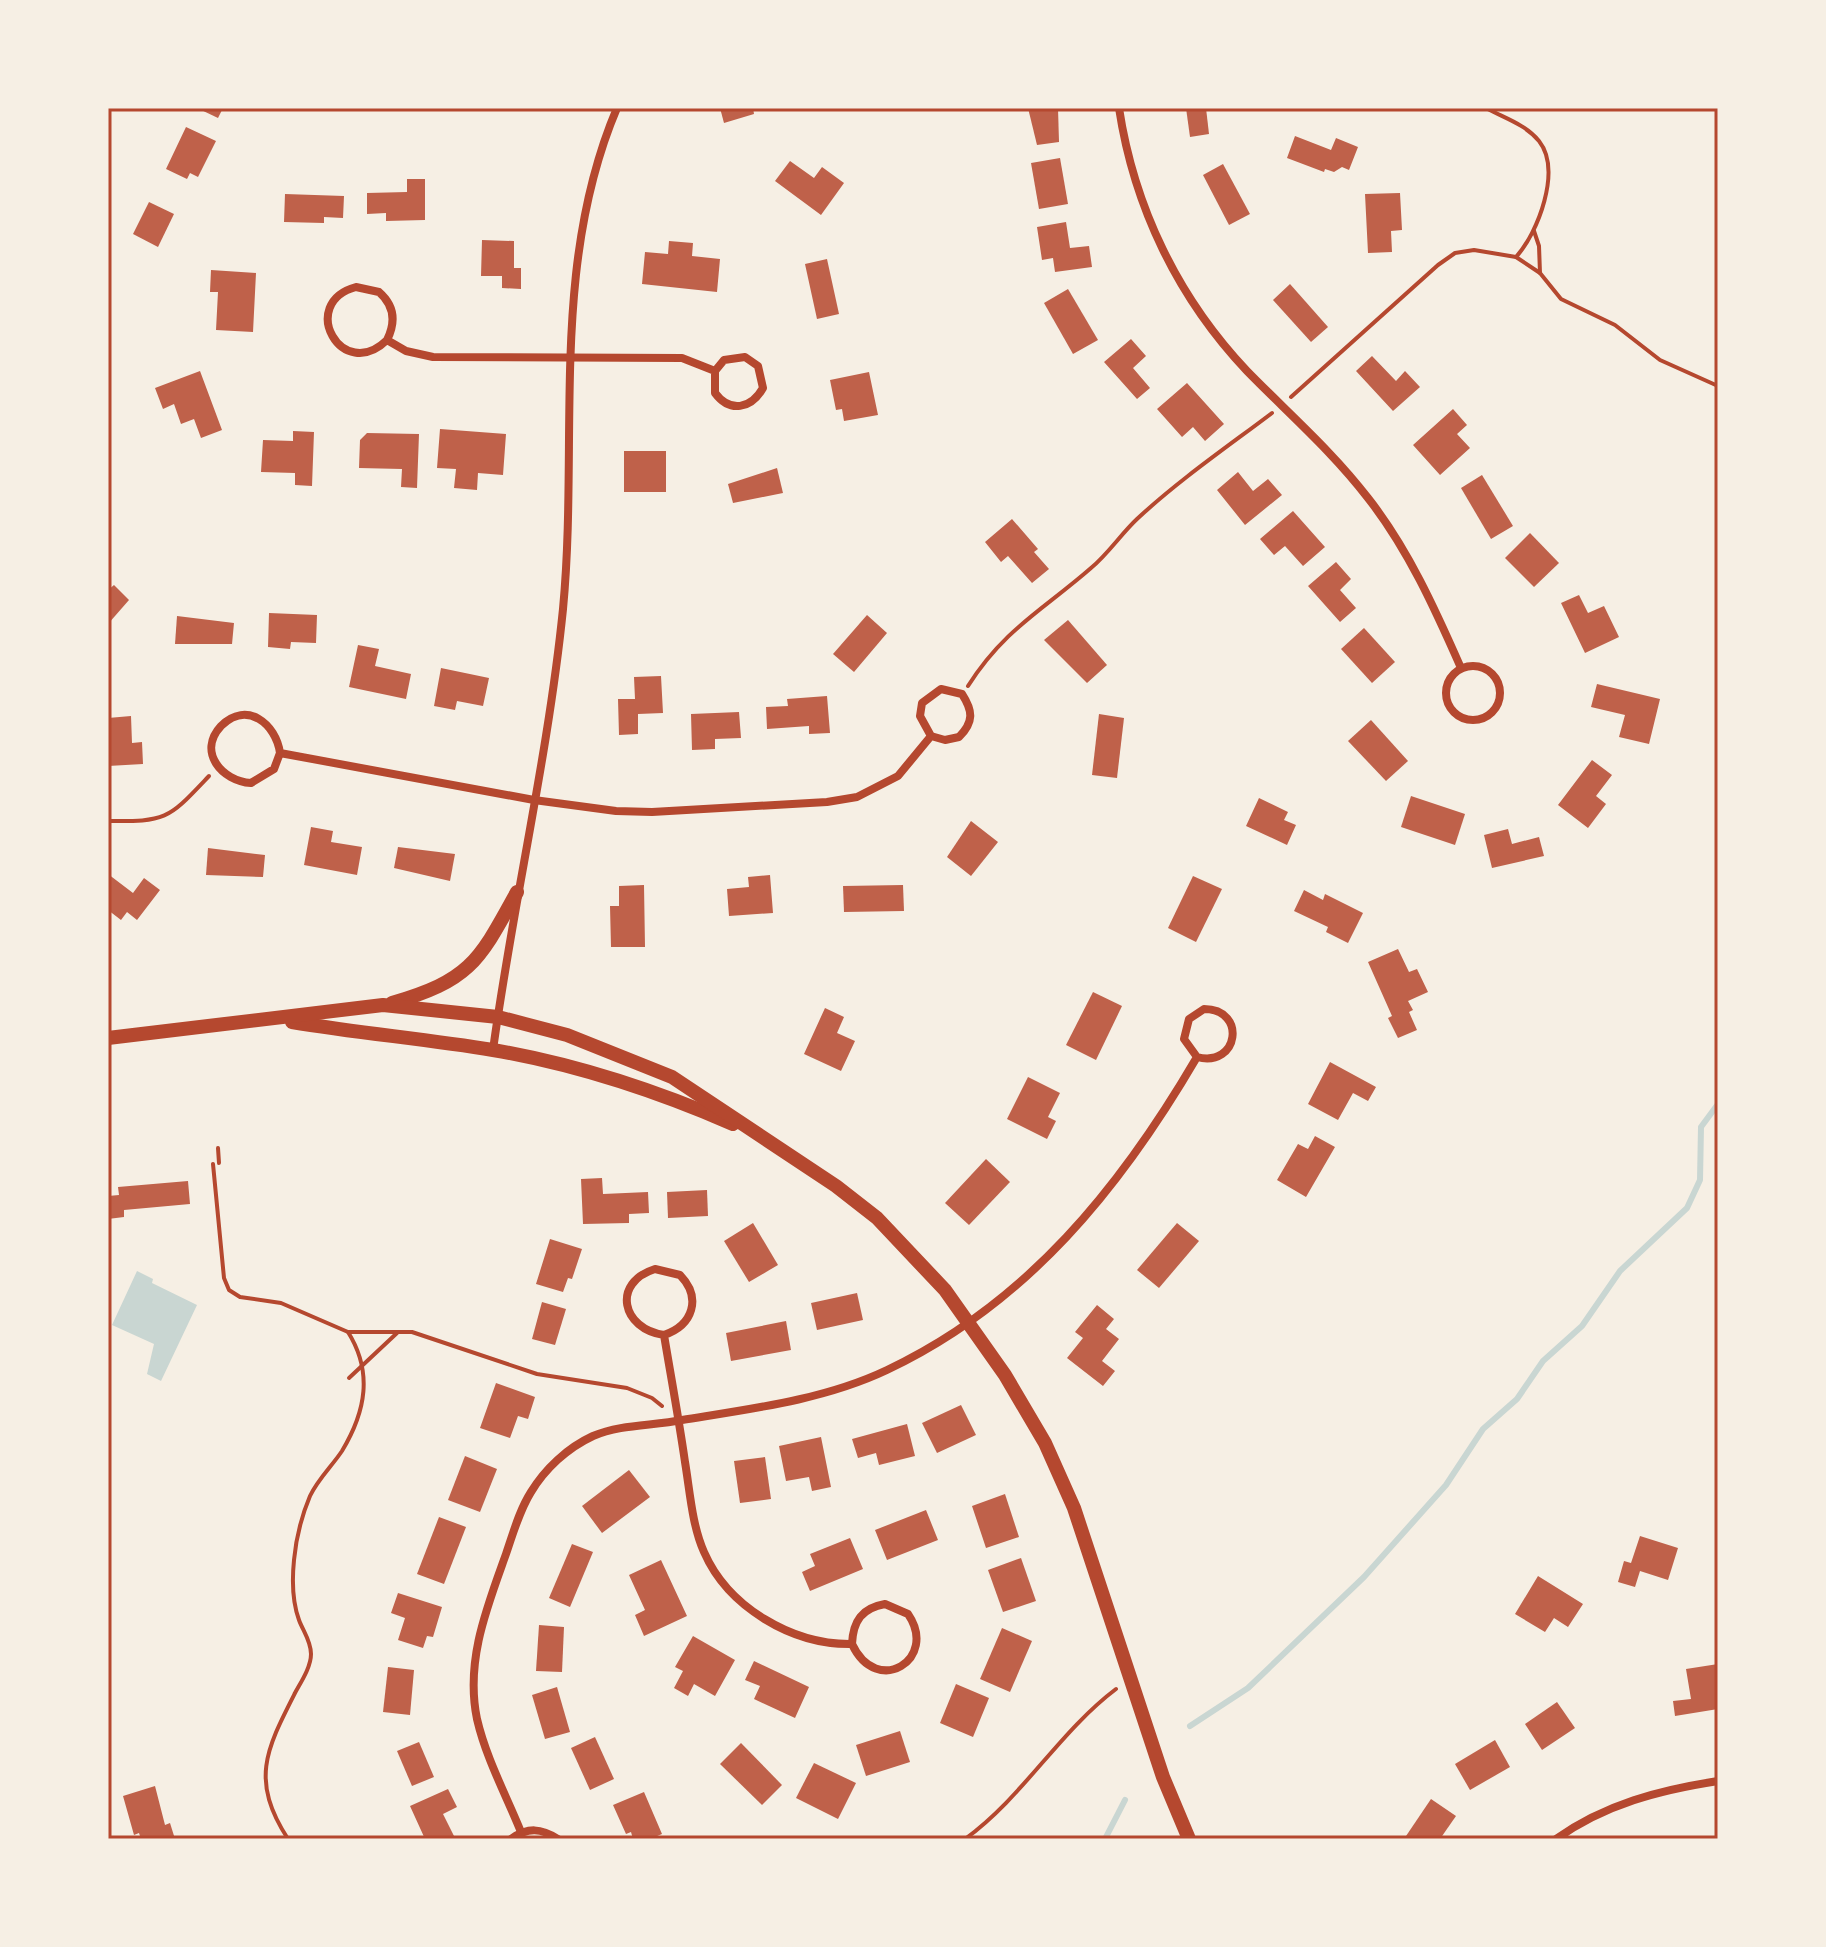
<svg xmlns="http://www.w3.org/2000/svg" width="1826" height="1947" font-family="'DM Sans',sans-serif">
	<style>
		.water { fill: #c9d6d2 }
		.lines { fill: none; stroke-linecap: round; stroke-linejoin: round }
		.stream { stroke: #c9d6d2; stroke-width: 6 }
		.building { fill: #bf614a }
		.path { stroke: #b5482f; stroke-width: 4 }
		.minor { stroke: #b5482f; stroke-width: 8 }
		.tertiary { stroke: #b5482f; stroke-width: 14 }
		.neatline { fill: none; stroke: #b5482f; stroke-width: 3 }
	</style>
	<rect width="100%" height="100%" fill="#f6efe4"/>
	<polygon class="water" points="137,1271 153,1279 152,1283 197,1305 161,1381 147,1374 154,1344 112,1325"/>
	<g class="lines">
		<g class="stream">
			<polyline points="1190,1726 1248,1688 1364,1577 1446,1485 1483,1429 1517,1399 1543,1361 1582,1326 1620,1271 1687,1208 1700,1180 1701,1127 1718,1104"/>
			<polyline points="1105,1839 1125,1800"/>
		</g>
	</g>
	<g class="building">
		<polygon points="197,108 223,108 218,118"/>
		<polygon points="720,108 753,108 754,114 724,123"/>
		<polygon points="1028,108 1058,108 1059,142 1037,145"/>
		<polygon points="1186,108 1206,108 1209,134 1190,137"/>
		<polygon points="186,127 216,141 198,177 190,173 187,179 166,169"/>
		<polygon points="1295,136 1331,150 1336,138 1358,147 1349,170 1342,167 1334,172 1325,169 1324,172 1287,158"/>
		<polygon points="1060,158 1068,204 1039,209 1031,163"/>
		<polygon points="790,161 814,178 822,167 844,183 821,215 775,181"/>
		<polygon points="1223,164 1250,214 1229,225 1203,175"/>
		<polygon points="407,179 425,179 425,220 386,221 386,213 367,214 367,193 407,192"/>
		<polygon points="1400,193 1402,230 1391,231 1392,252 1368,253 1365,194"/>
		<polygon points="285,194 344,196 343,218 324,217 324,223 284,222"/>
		<polygon points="149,202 174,214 158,247 133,234"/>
		<polygon points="1066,222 1070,248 1089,246 1092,267 1055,272 1053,258 1042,260 1037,227"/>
		<polygon points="482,240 514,241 514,268 521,268 521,289 502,288 502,276 481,276"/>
		<polygon points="669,241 693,243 692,256 720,259 717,292 642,284 645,252 668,254"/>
		<polygon points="827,259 839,314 817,319 805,264"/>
		<polygon points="211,270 256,273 253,332 216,330 218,292 210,292"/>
		<polygon points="1290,284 1328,327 1311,342 1273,300"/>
		<polygon points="1068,289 1098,340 1073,354 1044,303"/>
		<polygon points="1131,339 1146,356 1133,368 1150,388 1137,399 1104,362"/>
		<polygon points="1372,356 1396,381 1405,371 1420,387 1393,411 1356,371"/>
		<polygon points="200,371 222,430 201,438 194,419 181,424 174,404 163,409 155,388"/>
		<polygon points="869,372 878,415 844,421 842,409 836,410 830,380"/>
		<polygon points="1187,383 1224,424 1205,441 1193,427 1182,437 1157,409"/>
		<polygon points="1453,409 1467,425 1457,434 1470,448 1440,475 1413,445"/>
		<polygon points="440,429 506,434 503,475 478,473 477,490 454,488 456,469 437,468"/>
		<polygon points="293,431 314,432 312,486 295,485 295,473 261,472 263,440 293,441"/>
		<polygon points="367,433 419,434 417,488 401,487 402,469 359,468 360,440"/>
		<rect x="624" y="451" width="42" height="41"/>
		<polygon points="777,468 783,493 733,503 728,484"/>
		<polygon points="1238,472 1253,491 1268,479 1282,495 1245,525 1217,490"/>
		<polygon points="1482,475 1513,526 1491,539 1461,488"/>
		<polygon points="1293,511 1325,547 1303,566 1285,546 1274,555 1260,539"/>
		<polygon points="1012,519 1038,549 1034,552 1049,569 1032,583 1008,556 1001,562 985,542"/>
		<polygon points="1530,533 1559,563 1534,587 1505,558"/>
		<polygon points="1336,562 1351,579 1340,590 1356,608 1340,622 1308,586"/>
		<polygon points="114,585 129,600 108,624 108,590"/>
		<polygon points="1579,595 1588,613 1604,606 1619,637 1585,653 1561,603"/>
		<polygon points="269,613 317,615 316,643 291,642 290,649 268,647"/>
		<polygon points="867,615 887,633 854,672 833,654"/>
		<polygon points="177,616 234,623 232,644 175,644"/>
		<polygon points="1068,620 1107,665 1087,683 1044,640"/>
		<polygon points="1364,628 1395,662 1372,683 1341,649"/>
		<polygon points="358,645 379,649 375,666 411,674 406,699 349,687"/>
		<polygon points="441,668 489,678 483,706 457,701 455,710 434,706"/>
		<polygon points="661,676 663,713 638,714 638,734 619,735 618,699 635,699 634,677"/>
		<polygon points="1597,684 1660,699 1649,744 1619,737 1625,715 1591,707"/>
		<polygon points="827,696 830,733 809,734 809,726 767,729 766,707 788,706 787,699"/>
		<polygon points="739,712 741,738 715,739 715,749 692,750 691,714"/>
		<polygon points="1099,714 1124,718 1117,778 1092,775"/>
		<polygon points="131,716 132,743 142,742 143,764 108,766 108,718"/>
		<polygon points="1371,720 1408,761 1386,781 1348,741"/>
		<polygon points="1592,760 1612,775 1596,796 1606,804 1588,828 1558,805"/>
		<polygon points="1411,796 1465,814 1455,845 1401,827"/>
		<polygon points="1259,798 1288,812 1284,820 1296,825 1287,845 1246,826"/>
		<polygon points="971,821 998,842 971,876 947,857"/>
		<polygon points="311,827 333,831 331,842 362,847 357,875 304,865"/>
		<polygon points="1508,829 1512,844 1539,837 1544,856 1492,868 1484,835"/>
		<polygon points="398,847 455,854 450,881 394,868"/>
		<polygon points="208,848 265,855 263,877 206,875"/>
		<polygon points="108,874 133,893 144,878 160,890 137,920 127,912 121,920 108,910"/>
		<polygon points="770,875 773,913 729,916 727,889 749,887 748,877"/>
		<polygon points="1193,876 1222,889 1196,942 1168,928"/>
		<polygon points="644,885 645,947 611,947 610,906 619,906 619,886"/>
		<polygon points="903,885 904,911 844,912 843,886"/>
		<polygon points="1304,890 1323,900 1325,894 1363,913 1348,943 1326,932 1328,927 1294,911"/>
		<polygon points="1398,949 1409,972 1417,969 1428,992 1408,1001 1413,1010 1409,1012 1417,1030 1398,1038 1388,1018 1392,1016 1368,962"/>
		<polygon points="1093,992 1122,1006 1096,1060 1066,1045"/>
		<polygon points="825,1008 844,1017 837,1033 855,1041 841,1071 804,1054"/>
		<polygon points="1330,1062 1376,1087 1368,1101 1353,1093 1338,1120 1308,1104"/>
		<polygon points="1028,1077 1060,1093 1048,1117 1056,1121 1047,1139 1007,1119"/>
		<polygon points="1315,1136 1335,1147 1306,1197 1277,1180 1298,1144 1308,1149"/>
		<polygon points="986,1159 1010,1182 969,1225 945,1203"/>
		<polygon points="602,1178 603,1194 648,1192 649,1213 629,1214 629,1223 583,1224 581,1179"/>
		<polygon points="188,1181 190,1204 124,1210 124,1217 108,1219 108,1196 119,1195 118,1187"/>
		<polygon points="707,1190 708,1216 668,1218 667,1192"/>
		<polygon points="753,1223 778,1265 749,1282 724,1241"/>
		<polygon points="1177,1223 1199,1241 1159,1288 1137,1270"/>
		<polygon points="550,1239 582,1249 572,1279 568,1278 563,1292 536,1284"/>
		<polygon points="857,1293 863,1320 817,1330 811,1303"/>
		<polygon points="542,1302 566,1309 555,1345 532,1339"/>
		<polygon points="1097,1305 1114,1319 1106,1329 1119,1339 1102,1361 1115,1371 1103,1386 1067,1358 1083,1338 1075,1332"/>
		<polygon points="786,1321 791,1350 731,1361 726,1333"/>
		<polygon points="496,1383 535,1397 528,1419 518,1416 510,1438 480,1428"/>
		<polygon points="961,1405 976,1435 937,1453 922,1423"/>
		<polygon points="907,1424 915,1456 879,1465 876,1453 858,1458 852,1439"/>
		<polygon points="821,1437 831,1487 812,1491 809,1477 786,1481 779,1446"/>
		<polygon points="465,1456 497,1469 480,1512 448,1500"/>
		<polygon points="765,1457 771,1499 740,1503 734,1461"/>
		<polygon points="629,1470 650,1497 602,1533 582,1506"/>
		<polygon points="1005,1494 1019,1537 986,1548 972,1506"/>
		<polygon points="926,1510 938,1540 887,1560 875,1530"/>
		<polygon points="439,1517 466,1527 444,1584 417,1574"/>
		<polygon points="1640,1536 1678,1548 1668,1580 1640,1571 1635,1587 1618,1582 1624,1561 1631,1563"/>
		<polygon points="850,1538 863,1569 810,1591 802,1572 815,1566 810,1554"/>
		<polygon points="572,1544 593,1552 570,1607 549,1598"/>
		<polygon points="1021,1558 1036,1601 1003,1612 988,1570"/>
		<polygon points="661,1560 687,1616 644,1636 635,1615 645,1610 629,1575"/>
		<polygon points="1538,1576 1583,1604 1568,1627 1554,1618 1545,1632 1515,1614"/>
		<polygon points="398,1593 442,1607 433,1637 427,1636 423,1648 398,1640 405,1618 391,1613"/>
		<polygon points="539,1625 564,1627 562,1672 536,1671"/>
		<polygon points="1002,1628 1032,1641 1010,1692 980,1679"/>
		<polygon points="693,1636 735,1660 715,1696 694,1684 688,1696 674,1688 683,1671 675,1667"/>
		<polygon points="754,1661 809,1687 795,1718 754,1699 760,1686 745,1680"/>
		<polygon points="1718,1664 1718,1709 1675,1716 1673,1701 1691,1699 1686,1669"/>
		<polygon points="388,1667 414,1670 410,1715 383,1712"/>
		<polygon points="956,1684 989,1698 973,1737 940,1723"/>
		<polygon points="557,1687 570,1732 545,1739 532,1695"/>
		<polygon points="1557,1702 1575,1728 1542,1750 1525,1724"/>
		<polygon points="900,1731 910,1762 866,1776 856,1745"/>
		<polygon points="595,1737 614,1779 590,1790 571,1748"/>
		<polygon points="1495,1740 1510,1767 1470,1790 1455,1764"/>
		<polygon points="419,1742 434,1777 412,1786 397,1751"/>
		<polygon points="741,1743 782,1785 762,1805 720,1764"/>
		<polygon points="814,1763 856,1783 838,1819 796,1798"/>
		<polygon points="155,1786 165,1825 170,1823 175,1839 141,1839 139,1833 134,1835 123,1796"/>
		<polygon points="448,1789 457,1807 443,1814 454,1836 425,1839 410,1806"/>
		<polygon points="644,1792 662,1834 650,1839 633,1839 631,1832 626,1834 613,1805"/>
		<polygon points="1431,1799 1456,1816 1440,1839 1404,1839"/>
	</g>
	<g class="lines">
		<g class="path">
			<path d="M1486,108C1504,118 1525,124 1539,141C1562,170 1538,233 1516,257"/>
			<polyline points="1534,231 1539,246 1540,273"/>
			<polyline points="1291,397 1438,265 1455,253 1474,250 1516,257 1540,273 1561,299 1615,325 1660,360 1718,386"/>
			<path d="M968,686C1004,629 1043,610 1091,568C1108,554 1121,534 1137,519C1179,480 1227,447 1272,413"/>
			<path d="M108,821C168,822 169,818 209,776"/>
			<polyline points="218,1148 219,1163"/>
			<polyline points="213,1164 224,1278 229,1290 240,1297 281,1303 348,1332 412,1332 537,1374 627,1388 652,1398 662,1406"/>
			<polyline points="349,1378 397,1333"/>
			<path d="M288,1839C250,1780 266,1750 295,1693C301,1682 311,1667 311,1654C311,1641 303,1631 299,1620C292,1601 292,1580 294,1560C296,1539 302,1515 310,1496C318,1479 332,1466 342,1451C366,1411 373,1372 348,1332"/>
			<path d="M965,1839C1023,1797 1059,1732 1116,1689"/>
		</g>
		<g class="minor">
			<path d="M1119,108C1134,207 1178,298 1247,371C1288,413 1332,451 1368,498C1408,549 1435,609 1461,668"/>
			<path d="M387,340C396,322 395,306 379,292L356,287C297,303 342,384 387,340L406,351L433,357L682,358L715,371V393C730,413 751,409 763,388L758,366L745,357L724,360L715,371"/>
			<circle cx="1473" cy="693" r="27"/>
			<path d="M280,753L274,769L251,783C222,781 197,752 221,726C247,700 276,724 280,753L534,800L616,811L652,812L827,802L857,797L898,776L931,736L945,740L959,737C974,722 973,711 962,694L941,689L922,703L920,716L931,736"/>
			<path d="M493,1050C513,903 548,757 563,609C579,440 549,268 617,108"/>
			<path d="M664,1335C622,1329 611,1283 655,1269L680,1275C702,1298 693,1325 664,1335C671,1377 679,1420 685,1462C690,1492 692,1525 704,1552C728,1607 792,1645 852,1644C877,1698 939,1659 908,1614L885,1604C862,1608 853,1621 852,1644"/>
			<path d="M521,1832C506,1795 486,1758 477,1719C465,1661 487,1607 506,1554C513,1534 519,1511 531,1492C545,1469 567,1448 593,1436C621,1424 652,1426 682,1420C750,1409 824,1400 887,1370C1027,1304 1121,1187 1197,1057L1184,1039L1189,1019L1204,1009C1247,1009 1239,1068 1197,1057"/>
			<path d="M511,1839C528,1827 541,1828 558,1839"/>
			<path d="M1556,1839C1605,1804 1660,1790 1718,1781"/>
		</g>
		<g class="tertiary">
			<path d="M392,1003C471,980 479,961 517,892"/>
			<path d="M292,1022C358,1033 426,1039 493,1050C575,1064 657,1091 733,1124"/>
			<polyline points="108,1038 383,1005 498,1017 567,1035 672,1077 836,1186 877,1218 945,1290 1005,1375 1045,1443 1074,1508 1163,1777 1189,1839"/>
		</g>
	</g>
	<rect width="1826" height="1947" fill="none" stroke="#f6efe4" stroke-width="220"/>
	<rect x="110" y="110" width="1606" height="1727" class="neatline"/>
</svg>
